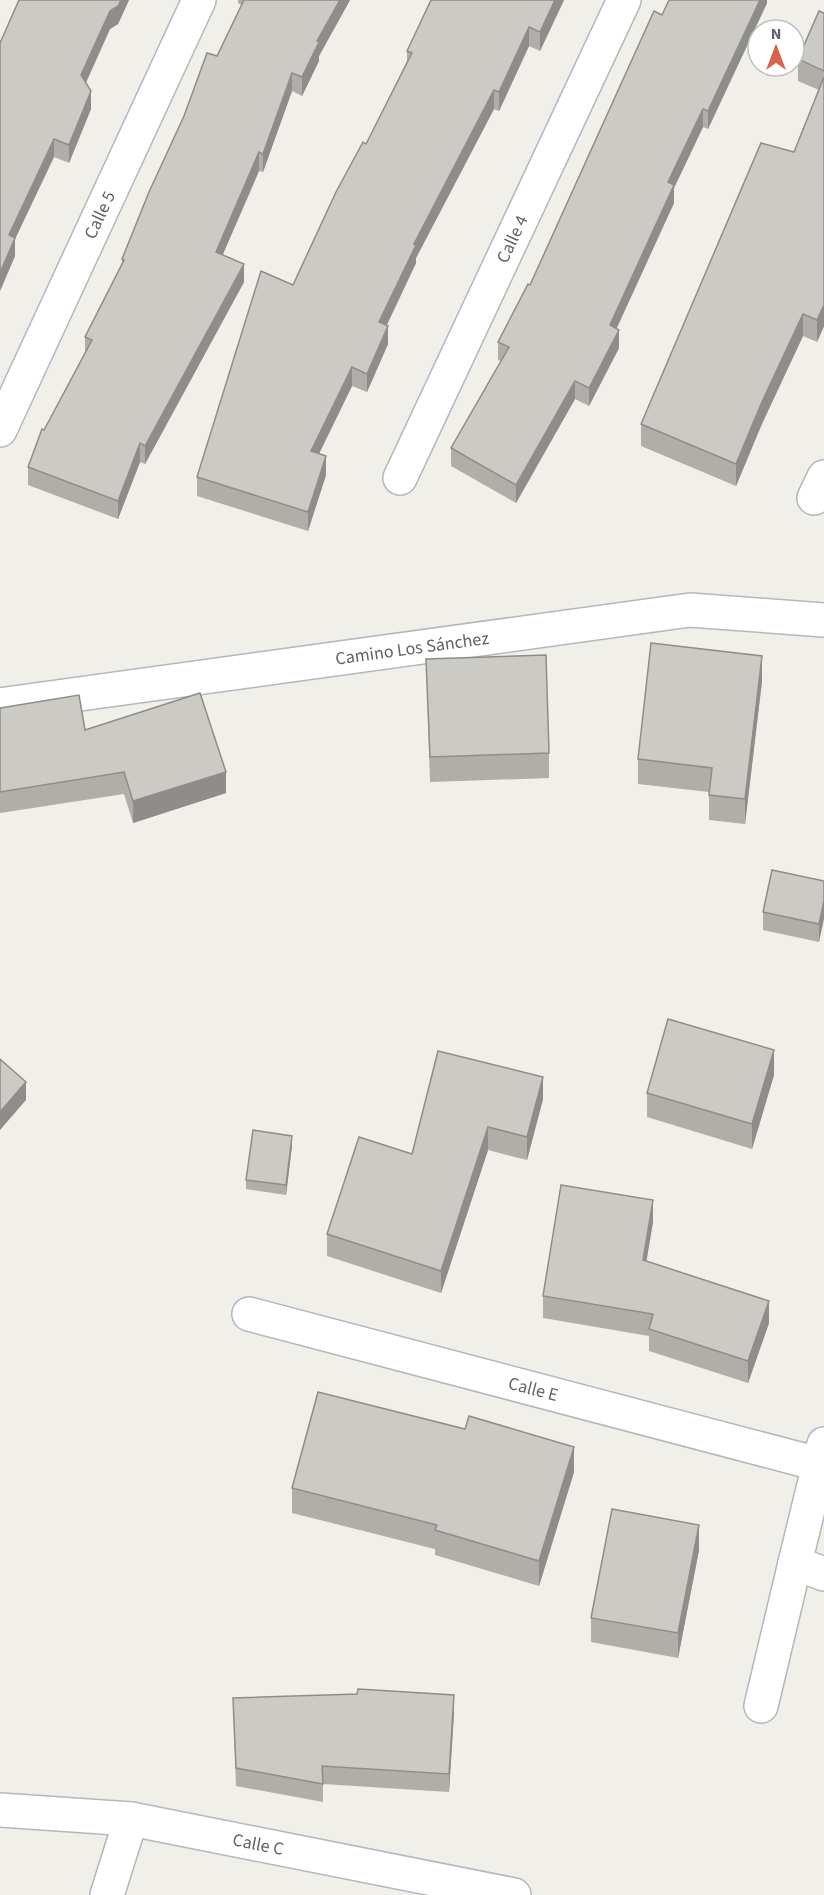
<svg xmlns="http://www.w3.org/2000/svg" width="824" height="1895" font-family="'Source Sans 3',sans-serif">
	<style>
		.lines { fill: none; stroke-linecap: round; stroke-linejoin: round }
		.minor-casing { stroke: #b5b7bb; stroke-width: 36 }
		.minor { stroke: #fff; stroke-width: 33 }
		.wall { fill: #afaea9 }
		.shaded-wall { fill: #8e8d8a }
		.building { fill: #cbcac5; stroke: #8e8d8a; stroke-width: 1.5 }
		.labels { text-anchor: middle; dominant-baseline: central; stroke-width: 4.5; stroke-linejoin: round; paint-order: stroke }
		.street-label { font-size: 18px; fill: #606267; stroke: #fff }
	</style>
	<rect width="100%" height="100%" fill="#f0efe9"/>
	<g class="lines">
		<g class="minor-casing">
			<g id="minor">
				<path id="s1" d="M0,430L199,0"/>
				<path id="s2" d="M400,478L624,0"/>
				<polyline points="814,498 824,477"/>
				<path id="s3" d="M0,705L690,610L824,620"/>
				<path id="s4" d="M249,1314L818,1464"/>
				<polyline points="824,1444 795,1563 824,1574"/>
				<polyline points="761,1706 795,1563"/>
				<path id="s5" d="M0,1810L131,1819L514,1895"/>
				<polyline points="107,1895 131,1819"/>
			</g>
		</g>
		<use href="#minor" class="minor"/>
	</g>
	<g class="wall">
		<polygon points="19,0 129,0 118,24 110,29 86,83 91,109 69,163 54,157 15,239 15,256 0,291"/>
		<polygon points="238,0 350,0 319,56 319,61 302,96 292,91 263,172 259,171 223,254 244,282 145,464 140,462 118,519 28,485 28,467 44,430 85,353 85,337 122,264 122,259 242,5 238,3"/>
		<polygon points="564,0 540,51 529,46 499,111 494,109 416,258 416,263 387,325 388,344 367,392 352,386 319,454 326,475 308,531 197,496 197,477 293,285 366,144 407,61 407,51"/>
		<polygon points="767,0 767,3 708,129 703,127 674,188 674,203 616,329 619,348 589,406 575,399 516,503 451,466 451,448 501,361 498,360 498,342 530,285 662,15"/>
		<polygon points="824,13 824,326 817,342 803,336 761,426 736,486 641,446 641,424 794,152 819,90 798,81 798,59"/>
		<polygon points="426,659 549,753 549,778 430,782"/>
		<polygon points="762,681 745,824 709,820 709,792 638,784 638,759"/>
		<polygon points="0,708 85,730 226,793 133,823 124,794 0,813"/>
		<polygon points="824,881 819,942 763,930 763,912"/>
		<polygon points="774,1075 752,1149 647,1117 647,1093"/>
		<polygon points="543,1099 527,1160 488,1150 441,1293 327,1256 327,1234 412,1154"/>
		<polygon points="292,1146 286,1195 246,1189 246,1180"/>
		<polygon points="653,1222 646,1261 769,1323 748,1383 649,1351 649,1336 543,1318 543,1296"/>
		<polygon points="574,1472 539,1586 435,1555 435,1549 292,1513 292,1488"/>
		<polygon points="699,1550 678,1658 591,1642 591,1618"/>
		<polygon points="233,1698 454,1713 449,1792 323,1784 323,1802 236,1786"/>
	</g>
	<g class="shaded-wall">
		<polygon points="121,0 129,0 118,24 110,29 81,93 81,75 110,11"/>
		<polygon points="340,0 350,0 319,56 319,61 302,96 302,77 317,41"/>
		<polygon points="555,0 564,0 540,51 540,32"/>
		<polygon points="760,0 767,0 767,3 708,129 708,111"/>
		<polygon points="529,27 529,46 499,111 499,92"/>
		<polygon points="292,73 292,91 263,172 263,154"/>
		<polygon points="494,90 494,109 416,258 416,263 379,341 379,322 414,244"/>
		<polygon points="91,91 91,109 69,163 69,145"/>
		<polygon points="703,109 703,127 674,188 674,203 610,343 610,325 668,182"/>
		<polygon points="54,139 54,157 15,239 15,256 0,291 0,273 9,235"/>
		<polygon points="259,152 259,171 216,270 216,252"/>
		<polygon points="244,264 244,282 145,464 145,446"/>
		<polygon points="824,305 824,326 817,342 817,320"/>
		<polygon points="803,314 803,336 761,426 736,486 736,464 761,404"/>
		<polygon points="388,326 388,344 367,392 367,374"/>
		<polygon points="619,330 619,348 589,406 589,388"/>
		<polygon points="352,367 352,386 311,470 311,451"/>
		<polygon points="575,381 575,399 516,503 516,485"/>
		<polygon points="140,443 140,462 118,519 118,501"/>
		<polygon points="326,456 326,475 308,531 308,512"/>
		<polygon points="762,656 762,681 745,824 745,799"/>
		<polygon points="226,772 226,793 133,823 133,801"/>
		<polygon points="824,901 824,919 819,942 819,924"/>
		<polygon points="774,1050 774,1075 752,1149 752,1124"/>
		<polygon points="543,1077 543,1099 527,1160 527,1137"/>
		<polygon points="26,1082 26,1100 0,1130 0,1112"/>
		<polygon points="488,1127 488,1150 441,1293 441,1271"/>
		<polygon points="292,1136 292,1146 286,1195 286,1185"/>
		<polygon points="653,1200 653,1222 643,1282 643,1260"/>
		<polygon points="769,1301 769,1323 748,1383 748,1361"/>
		<polygon points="574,1447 574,1472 539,1586 539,1561"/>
		<polygon points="699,1525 699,1550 678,1658 678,1633"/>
		<polygon points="454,1695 454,1713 449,1792 449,1774"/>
	</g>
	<g class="building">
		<polygon points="19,0 121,0 118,6 110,11 81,75 91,91 69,145 54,139 9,235 15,238 0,273 0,43"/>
		<polygon points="244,0 340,0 317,41 319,42 302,77 292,73 263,154 259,152 216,252 244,264 145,446 140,443 118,501 28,467 42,429 44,430 92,340 85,337 124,260 122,259 149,192 184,116 207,53 217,56"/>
		<polygon points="431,0 555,0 540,32 529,27 499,92 494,90 414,244 416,245 379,322 388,326 367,374 352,367 311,451 326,456 308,512 197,477 261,271 293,285 336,192 363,142 366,144 412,53 407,51"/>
		<polygon points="669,0 760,0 708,111 703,109 668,182 674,185 610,325 619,330 589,388 575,381 516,485 451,448 509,347 498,342 528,284 530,285 654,11 662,15"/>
		<polygon points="819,11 824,13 824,71 798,59"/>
		<polygon points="824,77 824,305 817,320 803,314 761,404 736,464 641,424 761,143 794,152"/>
		<polygon points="651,643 762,656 745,799 709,795 712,768 638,759"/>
		<polygon points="546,655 549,753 430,757 426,659"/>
		<polygon points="200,693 226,772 133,801 124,772 0,792 0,708 79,695 85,730"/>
		<polygon points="772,870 824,881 824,901 819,924 763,912"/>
		<polygon points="668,1019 774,1050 752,1124 647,1093"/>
		<polygon points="438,1051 543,1077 527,1137 488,1127 441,1271 327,1234 359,1137 412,1154"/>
		<polygon points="0,1059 26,1082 0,1112"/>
		<polygon points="253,1130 292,1136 286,1185 246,1180"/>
		<polygon points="561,1185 653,1200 643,1260 769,1301 748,1361 649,1329 653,1314 543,1296"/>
		<polygon points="318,1392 465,1429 469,1416 574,1447 539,1561 435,1530 437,1525 292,1488"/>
		<polygon points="612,1509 699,1525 678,1633 591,1618"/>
		<polygon points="358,1689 454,1695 449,1774 322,1766 323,1784 236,1768 233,1698 357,1694"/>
	</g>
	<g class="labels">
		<g class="street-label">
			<text stroke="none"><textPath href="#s1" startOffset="237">Calle 5</textPath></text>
			<text stroke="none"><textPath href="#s2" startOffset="264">Calle 4</textPath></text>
			<text stroke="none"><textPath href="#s3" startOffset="416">Camino Los Sánchez</textPath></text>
			<text stroke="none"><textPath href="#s4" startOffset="294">Calle E</textPath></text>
			<text stroke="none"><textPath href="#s5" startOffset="261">Calle C</textPath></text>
		</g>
	</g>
	<g transform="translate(776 48)"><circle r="28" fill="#ffffff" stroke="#bfc0c2" stroke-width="1.5"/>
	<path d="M0-4.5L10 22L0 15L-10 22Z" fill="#d66549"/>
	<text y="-9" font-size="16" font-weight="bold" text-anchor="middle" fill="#606267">N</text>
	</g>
</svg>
